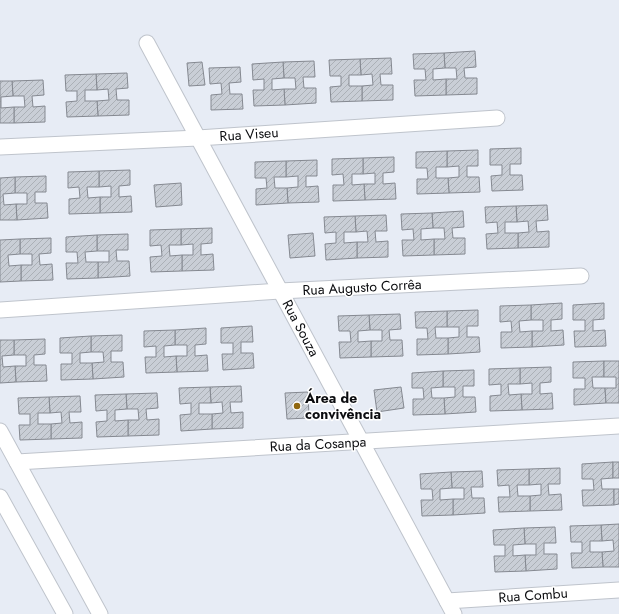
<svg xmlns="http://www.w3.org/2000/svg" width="619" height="614" font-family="Jost,sans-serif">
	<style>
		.building { fill: url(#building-hatch); stroke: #858991 }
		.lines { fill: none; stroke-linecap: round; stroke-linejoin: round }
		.street-casing { stroke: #bfc4cc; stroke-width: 17 }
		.street { stroke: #fff; stroke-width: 15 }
		.poi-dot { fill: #90670f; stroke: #fff; stroke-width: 1.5 }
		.labels { text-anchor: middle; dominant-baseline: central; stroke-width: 3; stroke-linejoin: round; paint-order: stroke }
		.street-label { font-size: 14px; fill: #0b0c0f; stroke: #fff }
		.poi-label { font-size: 14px; font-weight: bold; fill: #0b0c0f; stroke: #fff; text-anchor: start }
	</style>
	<defs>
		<pattern id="building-hatch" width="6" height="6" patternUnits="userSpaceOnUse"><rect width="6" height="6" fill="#c9ced6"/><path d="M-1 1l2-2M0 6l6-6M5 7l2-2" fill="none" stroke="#abb0b6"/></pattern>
	</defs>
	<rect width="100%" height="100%" fill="#e7ecf5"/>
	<g class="building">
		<polygon points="475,51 476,67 464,68 465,78 477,78 477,94 446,95 446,79 457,79 456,68 445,68 444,53"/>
		<polygon points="444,53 445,68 433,69 433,80 446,79 446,95 415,96 414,80 426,80 425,69 414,69 413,54"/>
		<polygon points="391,58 392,74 380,74 381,85 393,85 393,100 362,101 362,86 373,85 372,74 361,75 360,59"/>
		<polygon points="360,59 361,75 349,75 349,86 362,86 362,101 331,102 330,87 341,86 341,76 330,76 329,60"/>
		<polygon points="314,61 315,77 303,77 304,88 316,88 316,103 285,105 284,89 296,89 295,78 284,78 283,62"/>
		<polygon points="202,62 205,85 189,86 187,63"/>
		<polygon points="283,62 284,78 272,79 272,90 284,89 285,105 254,106 253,90 264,90 264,79 253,80 252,64"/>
		<polygon points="240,67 241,82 229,83 230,94 242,94 243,109 211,110 211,95 222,94 221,83 210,84 209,68"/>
		<polygon points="127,73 128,88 116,89 117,100 129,100 129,115 98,116 97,101 109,100 108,89 97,90 96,74"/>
		<polygon points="96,74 97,90 85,90 85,101 97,101 98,116 67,117 66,102 77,101 77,91 66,91 65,75"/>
		<polygon points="43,80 44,95 32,96 33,107 45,106 45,122 14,123 14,107 25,107 24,96 13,96 12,81"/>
		<polygon points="0,81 12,81 13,96 1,97 1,108 14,107 14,123 0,123"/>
		<polygon points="521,148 521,164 510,164 510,175 522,175 523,190 492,191 491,176 502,175 502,165 490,165 490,149"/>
		<polygon points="478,150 478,166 467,166 467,177 479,177 480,192 449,193 448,178 459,177 459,166 447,167 447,151"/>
		<polygon points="447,151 447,167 436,167 436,178 448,178 449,193 417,194 417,179 428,179 427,168 416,168 416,152"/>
		<polygon points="394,157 394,172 383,173 383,184 395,183 396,199 365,200 364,184 375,184 375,173 363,174 363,158"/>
		<polygon points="363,158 363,174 352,174 352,185 364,184 365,200 333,201 333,185 344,185 343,174 332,175 332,159"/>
		<polygon points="317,160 317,176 306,176 306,187 318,186 319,202 288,203 287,188 298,187 298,176 286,177 286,161"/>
		<polygon points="286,161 286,177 274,177 275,188 287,188 288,203 256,205 256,189 267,188 266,178 255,178 255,162"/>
		<polygon points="130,170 130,185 119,186 119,197 131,196 132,212 100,213 100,197 111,197 111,186 99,187 99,171"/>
		<polygon points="99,171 99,187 87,187 88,198 100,197 100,213 69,214 69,199 80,198 79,187 68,188 68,172"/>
		<polygon points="46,176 46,192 35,192 35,203 47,203 48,218 17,220 16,204 27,204 27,193 15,193 15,177"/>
		<polygon points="15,177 15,193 3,194 4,205 16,204 17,220 0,220 0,178"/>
		<polygon points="181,183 182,205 156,207 154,185"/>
		<polygon points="547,205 548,220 536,221 537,232 549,231 549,247 518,248 518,233 529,232 528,221 517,222 516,206"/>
		<polygon points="516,206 517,222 505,222 505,233 518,233 518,248 487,249 486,234 498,233 497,222 486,223 485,207"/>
		<polygon points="463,211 464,227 452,228 453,238 465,238 465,254 434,255 434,239 445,239 444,228 433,228 432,213"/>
		<polygon points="432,213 433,228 421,229 421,240 434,239 434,255 403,256 402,240 414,240 413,229 402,230 401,214"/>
		<polygon points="386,215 387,231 375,231 376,242 388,241 388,257 357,258 357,242 368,242 367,231 356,232 355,216"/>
		<polygon points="355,216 356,232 344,232 344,243 357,242 357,258 326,260 325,244 336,243 336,232 325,233 324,217"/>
		<polygon points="212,228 212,243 201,244 201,255 213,254 214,270 182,271 182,255 193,255 193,244 181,245 181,229"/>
		<polygon points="181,229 181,245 169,245 170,256 182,255 182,271 151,272 150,257 162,256 161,245 150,246 150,230"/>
		<polygon points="313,233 315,256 290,258 288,235"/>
		<polygon points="128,234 128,250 116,250 117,261 129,261 130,276 98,278 98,262 109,262 109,251 97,251 97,235"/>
		<polygon points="97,235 97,251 85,252 86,262 98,262 98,278 67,279 66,263 78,263 77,252 66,252 66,237"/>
		<polygon points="51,238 51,253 39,254 40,265 52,264 53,280 21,281 21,265 32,265 32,254 20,254 20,239"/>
		<polygon points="20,239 20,254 8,255 9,266 21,265 21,281 0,282 0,240"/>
		<polygon points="562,303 562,319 551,320 551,331 563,330 564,345 532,347 532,331 543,331 543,320 531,320 531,305"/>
		<polygon points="604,303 604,319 593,320 593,331 605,330 606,346 575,347 574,331 585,331 585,320 573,320 573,305"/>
		<polygon points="531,305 531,320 519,321 520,332 532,331 532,347 501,348 501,332 512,332 511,321 500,322 500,306"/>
		<polygon points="478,310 478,326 467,326 467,337 479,337 480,352 448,354 448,338 459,337 459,327 447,327 447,311"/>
		<polygon points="447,311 447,327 435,327 436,338 448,338 448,354 417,355 417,339 428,339 427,328 416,328 415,312"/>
		<polygon points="400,314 401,329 389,330 390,340 402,340 403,356 371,357 371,341 382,341 382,330 370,330 369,315"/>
		<polygon points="369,315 370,330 358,331 358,342 371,341 371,357 340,358 339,342 351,342 350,331 339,331 338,316"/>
		<polygon points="252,326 253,342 241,342 241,353 253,353 254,368 223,370 222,354 233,354 233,343 221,343 221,328"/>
		<polygon points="206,328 206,344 195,345 195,356 207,355 208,371 177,372 176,356 187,356 187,345 175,345 175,330"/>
		<polygon points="175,330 175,345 164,346 164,357 176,356 177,372 146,373 145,357 156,357 156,346 144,347 144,331"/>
		<polygon points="122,335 122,351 111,351 111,362 123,362 124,377 93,379 92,363 104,362 103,352 91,352 91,336"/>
		<polygon points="91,336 91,352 80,353 80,363 92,363 93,379 61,380 61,364 72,364 72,353 60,353 60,338"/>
		<polygon points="45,339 45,354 34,355 34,365 46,365 47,381 16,382 15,366 26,366 26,355 14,355 14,340"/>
		<polygon points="0,340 14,340 14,355 2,356 3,367 15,366 16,382 0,383"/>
		<polygon points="604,361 604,377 592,377 593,388 605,388 606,403 574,405 574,389 585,389 585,378 573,378 573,362"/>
		<polygon points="604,361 619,361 619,403 606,403 605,388 616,388 616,377 604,377"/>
		<polygon points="551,367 551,382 540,383 540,394 552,393 553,409 522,410 521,394 532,394 532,383 520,384 520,368"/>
		<polygon points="520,368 520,384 508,384 509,395 521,394 522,410 490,411 490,396 501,395 501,384 489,385 489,369"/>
		<polygon points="474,370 474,386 463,386 463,397 475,397 476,412 445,414 444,398 455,397 455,387 443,387 443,371"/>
		<polygon points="443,371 443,387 431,388 432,398 444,398 445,414 413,415 413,399 424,399 423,388 412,388 412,373"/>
		<polygon points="241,386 242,402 230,402 231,413 243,412 243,428 212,429 212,414 223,413 222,402 211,403 210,387"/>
		<polygon points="210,387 211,403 199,403 199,414 212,414 212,429 181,431 180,415 191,414 191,403 180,404 179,388"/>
		<polygon points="401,387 404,408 377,412 374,390"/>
		<polygon points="308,392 309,418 287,419 285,393"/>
		<polygon points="157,393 158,408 146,409 147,420 159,419 159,435 128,436 128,420 139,420 138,409 127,409 126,394"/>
		<polygon points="126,394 127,409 115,410 115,421 128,420 128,436 97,437 96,422 107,421 107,410 96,411 95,395"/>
		<polygon points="80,396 81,412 69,412 70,423 82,422 82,438 51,439 51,424 62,423 61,412 50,413 49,397"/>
		<polygon points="49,397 50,413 38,413 38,424 51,424 51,439 20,440 19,425 30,425 30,414 19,414 18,398"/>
		<polygon points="613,462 613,478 601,479 602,489 614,489 614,505 583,506 582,490 594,490 593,479 582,479 582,464"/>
		<rect x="613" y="462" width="6" height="16"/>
		<polygon points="560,468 560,484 548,484 549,495 561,494 562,510 530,511 530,496 541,495 541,484 529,485 529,469"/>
		<polygon points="529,469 529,485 517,485 518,496 530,496 530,511 499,512 498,497 510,497 509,485 498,486 497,470"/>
		<polygon points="482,471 483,487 471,487 472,498 484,498 485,513 453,515 453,499 464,499 464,488 452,488 451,472"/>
		<polygon points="451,472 452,488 440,489 440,500 453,499 453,515 422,516 421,500 433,500 432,489 421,489 420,474"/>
		<polygon points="614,489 619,489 619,504 614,505"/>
		<polygon points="619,524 619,567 603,567 602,552 614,551 613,540 602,541 601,525"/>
		<polygon points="601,525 602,541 590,541 590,552 602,552 603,567 572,568 571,553 582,553 582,542 571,542 570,526"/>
		<polygon points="555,527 556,543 544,543 544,554 557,554 557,569 526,571 525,555 536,555 536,544 525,544 524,528"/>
		<polygon points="524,528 525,544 513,545 513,556 525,555 526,571 495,572 494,556 505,556 505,545 494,545 493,530"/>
	</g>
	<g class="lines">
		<g class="street-casing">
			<g id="street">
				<polyline points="147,43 454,614"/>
				<polyline points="0,147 198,138 497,118"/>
				<polyline points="0,310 280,291 581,276"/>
				<polyline points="0,431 100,614"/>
				<polyline points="17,462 619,426"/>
				<polyline points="0,497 65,614"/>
				<polyline points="447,601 619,590"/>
			</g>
		</g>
		<use href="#street" class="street"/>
	</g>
	<circle class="poi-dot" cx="297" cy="406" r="4"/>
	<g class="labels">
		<g class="street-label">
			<text transform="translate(249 134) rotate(-4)">Rua Viseu</text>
			<text transform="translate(362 287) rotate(-3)">Rua Augusto Corrêa</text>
			<text transform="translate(301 328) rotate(62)">Rua Souza</text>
			<text transform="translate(318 444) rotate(-3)">Rua da Cosanpa</text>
			<text transform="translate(533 595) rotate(-4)">Rua Combu</text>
		</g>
		<g class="poi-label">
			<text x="305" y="398">Área de<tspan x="305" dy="16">convivência</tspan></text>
		</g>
	</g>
</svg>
